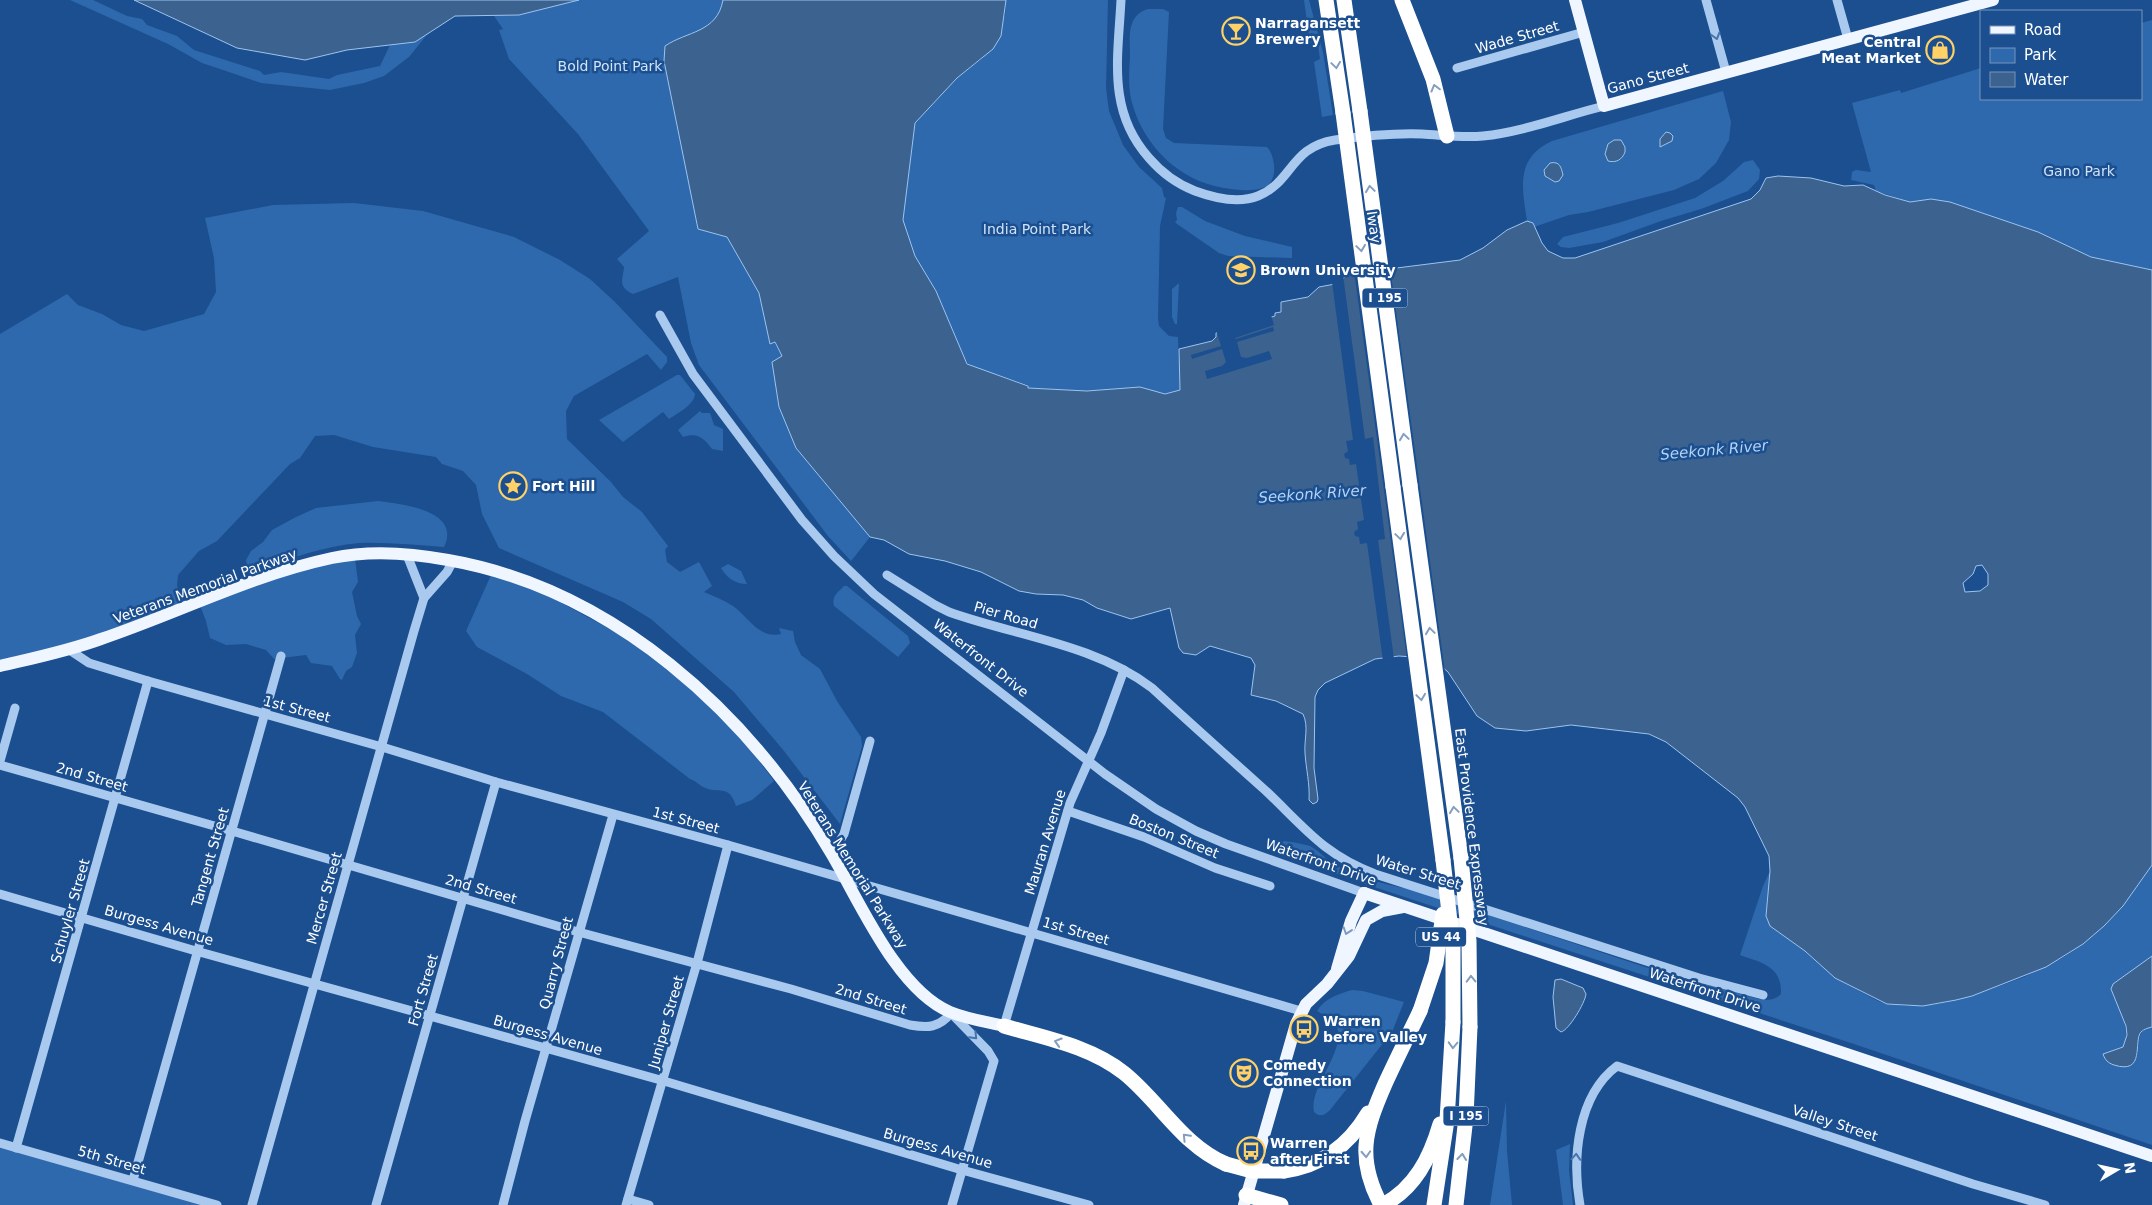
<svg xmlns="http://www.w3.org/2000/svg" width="2152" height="1205" font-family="'DejaVu Sans',sans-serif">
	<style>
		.green { fill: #2e69ad }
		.water { fill: #3c6290; stroke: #9cc4f0; fill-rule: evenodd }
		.pier { fill: #1b4f8f }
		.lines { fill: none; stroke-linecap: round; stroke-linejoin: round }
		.minor { stroke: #a9c9ee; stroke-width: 9 }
		.major { stroke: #f0f6ff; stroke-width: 12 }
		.highway { stroke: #fff; stroke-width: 15 }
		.highway-bridge { stroke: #fff; stroke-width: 15 }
		.oneway { stroke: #4674ac }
		.oneway2 { stroke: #829ec1 }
		.oneway3 { stroke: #7b9ac1 }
		.labels { text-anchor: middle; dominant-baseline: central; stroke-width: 5; stroke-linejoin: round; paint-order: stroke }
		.shield { fill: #1b4f8f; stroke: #bbcadd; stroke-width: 1 }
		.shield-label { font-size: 12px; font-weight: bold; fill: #fff }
		.poi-label { font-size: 14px; font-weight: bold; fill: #fff; stroke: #1b4f8f; text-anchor: start }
		.street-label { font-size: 14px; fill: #fff; stroke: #1b4f8f }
		.park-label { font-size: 14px; fill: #cfe3fa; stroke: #1b4f8f }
		.water-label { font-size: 15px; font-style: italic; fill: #b5d3f5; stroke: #1b4f8f }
	</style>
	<rect width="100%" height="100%" fill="#1b4f8f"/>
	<g class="green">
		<path d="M70,0H93L127,16L142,19L147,25L177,36L194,50L260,71L264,75L281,72L329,79L337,75L380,66L392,41L425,12L528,0H742L671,96L698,229L727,237L759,293L770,344L774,342L782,356L796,448L870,537L851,561L828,536L699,365L691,343L678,277L633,294C617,286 623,280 624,267L617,259L649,231L578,134L509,59L499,30L503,29L492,13L451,17L434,26L409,57L384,76L364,83L330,90L261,83L220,69L202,63L168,44Z"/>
		<polygon points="1006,0 1108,0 1106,88 1109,111 1123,145 1139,167 1162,188 1164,197 1166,198 1160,226 1158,319 1159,326 1169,336 1178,337 1180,390 1165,394 1140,387 1087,391 1028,388 1028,385 969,365 961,353 936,291 917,261 903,220 915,123 957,78 983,58 1005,15"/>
		<polygon points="1304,0 1309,0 1323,52 1333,115 1322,117 1314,62 1320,59 1318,45 1314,42 1310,43"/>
		<path d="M1148,9H1163L1169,12L1163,129L1166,138L1174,143L1267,147C1275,155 1279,181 1265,187C1254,192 1236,190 1224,188C1179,181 1144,146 1132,103C1128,88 1129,72 1130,57C1130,39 1126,15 1148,9Z"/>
		<polygon points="2152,20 2152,270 2091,257 2038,232 1950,202 1931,199 1910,202 1876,191 1874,185 1851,180 1852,172 1856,170 1871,172 1852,103 1900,90 1901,93 1981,68 1981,99 2141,99 2141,23"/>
		<path d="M1723,91L1731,122L1729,140L1716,163L1699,179L1674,190L1588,212L1569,215L1534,227L1533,223L1527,221C1522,188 1515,158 1552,141Z"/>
		<polygon points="1753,160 1760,170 1759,179 1748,191 1701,209 1661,221 1603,242 1569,248 1561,247 1557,244 1563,237 1618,223 1695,198 1723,181 1744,162"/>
		<path d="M354,203L423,211L514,237L560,260L590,279L615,302L667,357V362L661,370L647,354L574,396L566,411L567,439L611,482L623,497L642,512L668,546L665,550L667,562L680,572L699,562L712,586L704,592C713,596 724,600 733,606C749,617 758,639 781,634L779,628L793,631L795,642L801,655L820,669L837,701L861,737L862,746L840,824L784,751L734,692L651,619L623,602L499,548L482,514L476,485L463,471L442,464L436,457L373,447L334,435L315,436L300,458L290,464L217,541L199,551L178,575L177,586L186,607L0,667V334L67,294L78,305L102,314L121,325L144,331L204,314L216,292L214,258L205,218L273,205Z"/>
		<polygon points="1182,207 1205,221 1245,236 1292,247 1292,258 1228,256 1219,253 1177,224 1175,222 1177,220 1176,213 1178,207"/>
		<polygon points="1179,283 1177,324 1175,324 1172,317 1172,289"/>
		<path d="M677,375H680L695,394C694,405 678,413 669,419L663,412L623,442L599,420Z"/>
		<path d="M700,411L702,413H710L714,425L723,429V451L712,449C704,438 697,432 683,437L678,430Z"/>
		<path d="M378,501C401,504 462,510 444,547C416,545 387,542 359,543C324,546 289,559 256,570L247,566L246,560L251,551L263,542L272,530L296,517L316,508Z"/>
		<polygon points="355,559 358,582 352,592 357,616 361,624 355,635 357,653 352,667 346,671 342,680 340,679 332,666 311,663 306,655 274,659 266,650 246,644 226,645 210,638 206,621 199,603 279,575"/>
		<path d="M728,564L741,571L747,584C735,584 727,578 721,568Z"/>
		<path d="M491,575L515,578L621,635L703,696L730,722L774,781L752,800L736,806C729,783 719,795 703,787C698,784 696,781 690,779L603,712L561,696L527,674L477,647L466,631Z"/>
		<path d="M844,586H847L908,636L910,643L898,657L834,606C831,597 838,592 844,586Z"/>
		<path d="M1284,841C1287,841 1308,845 1310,846C1318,850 1325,858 1332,863C1355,876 1384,885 1410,889L1645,967L1759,999C1768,1000 1774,1001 1781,994C1782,966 1762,963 1740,955L1763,886L1770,871L1767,905L1770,926L1805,951L1835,978L1878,1001L1887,1004L1909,1006L1937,1004L1972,996L2024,977L2062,958L2083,944L2104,926L2123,906L2152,865V956L2113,985L2111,989C2118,1004 2132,1031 2123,1047L2112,1051L2137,1058C2140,1045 2135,1030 2152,1027V1145L1854,1044L1365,884L1276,852L1278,845Z"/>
		<path d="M1352,990L1363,991L1404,1002L1392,1032L1330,1110C1325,1115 1320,1118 1314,1112C1308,1085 1352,1047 1334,1021L1317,1011C1325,998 1338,994 1352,990Z"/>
		<polygon points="1506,1101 1507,1151 1512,1205 1490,1205"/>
		<polygon points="1570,1144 1569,1170 1573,1205 1563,1205 1556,1150"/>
		<polygon points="0,1148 12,1150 205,1205 0,1205"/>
	</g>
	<g class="water">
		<polygon points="134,0 579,0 519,15 455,16 415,42 347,50 305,60 237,48"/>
		<path d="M723,0H1006L1001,36L993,49L957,78L915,123L903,220L915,256L936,291L967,364L1028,386V388L1087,391L1140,387L1165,394L1180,390L1179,349L1212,341L1216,337V333L1275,316V313L1281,312V302L1308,297L1319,287L1335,284L1349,274L1460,260L1483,248L1507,230L1527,221L1533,223L1542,243L1548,251L1563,258H1575L1751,199L1760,190L1766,178L1778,176L1811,178L1844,186L1863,185L1885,195L1910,202L1931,199L1950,202L2038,232L2091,257L2152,270V865L2123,906L2104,926L2083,944L2046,967L1972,996L1956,1000L1923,1006L1887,1004L1835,978L1805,951L1770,926L1766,916L1770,871L1769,856L1745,807L1738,798L1666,742L1649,734L1571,725L1526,731L1495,728L1477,716L1448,672L1440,665L1413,657L1399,656L1375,659L1325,683L1318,690L1315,697L1314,768L1318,799L1317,802L1313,804L1309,800C1310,784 1306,769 1305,753C1304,739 1309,727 1303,714L1276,701L1251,695L1255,665L1251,658L1210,646L1196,655L1183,653L1179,648L1170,608L1131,619L1097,608L1083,600L1063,595L1036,594L1019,591L981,572L945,561L909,554L884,540L870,537L796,448L779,407L772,362L782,356L775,342L770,344L759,293L727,237L698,229L664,61L665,46C687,31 717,33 723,0ZM1982,565L1988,574V585L1980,591L1965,592L1963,583L1973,574L1976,566Z"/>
		<polygon points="1666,132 1670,133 1673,136 1672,141 1660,147 1660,139"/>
		<path d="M1614,140H1621L1625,147V152C1622,160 1616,163 1608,161L1605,154L1608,144Z"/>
		<path d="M1550,163C1560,161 1561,167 1563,175L1559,181L1555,182L1545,176L1544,170Z"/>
		<path d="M2152,956V1027C2148,1028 2144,1029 2141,1032C2133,1041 2146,1075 2114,1065C2108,1063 2105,1060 2103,1054L2123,1047L2127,1035L2126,1026L2111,989L2113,984Z"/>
		<path d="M1561,979L1583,988L1586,994C1585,1003 1569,1030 1561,1032L1556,1028L1553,997L1555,980Z"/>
	</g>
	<g class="pier">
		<polygon points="1390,267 1445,672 1426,662 1407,659 1354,271"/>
		<polygon points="1343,275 1365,439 1373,437 1385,539 1378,540 1394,659 1383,661 1367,543 1360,544 1359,537 1355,536 1354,532 1358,529 1357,522 1364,520 1356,464 1350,465 1349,459 1345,458 1344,454 1348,451 1346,441 1353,440 1332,282"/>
		<polygon points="1268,315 1271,315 1274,325 1235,338 1236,339 1273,327 1274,331 1237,342 1241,357 1247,358 1269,351 1272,359 1207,379 1205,371 1222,366 1226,362 1222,349 1192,359 1191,355 1221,346 1216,330"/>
	</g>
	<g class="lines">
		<g class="minor">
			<path d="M1121,0C1118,58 1107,111 1149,158C1161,172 1177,184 1195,191C1214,198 1238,204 1258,196C1293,182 1290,147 1335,140C1363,136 1394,133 1422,134C1442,135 1462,138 1483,136C1523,132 1564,116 1604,106"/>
			<polyline points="1706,0 1726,72"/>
			<polyline points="1837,0 1848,39"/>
			<polyline points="1457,68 1584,32"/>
			<polyline points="660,315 693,374 802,520 834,556 874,594 1105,774 1156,809 1196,831 1226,844 1364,893"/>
			<polyline points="407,555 424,598"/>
			<path d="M887,575L935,605L949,612C1016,636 1094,644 1152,688C1190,723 1228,757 1266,791C1304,827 1324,855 1375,874L1699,978L1763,995"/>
			<polyline points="68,649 89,663 148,681 382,747 496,782 728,845 1301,1011"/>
			<polyline points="0,761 15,708"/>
			<path d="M0,765L232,831L571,930L791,989L910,1025C928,1028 939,1028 951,1013L988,1051L994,1061L952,1205"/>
			<polyline points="1068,811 1144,837 1215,868 1270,886"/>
			<polyline points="832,854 844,834 870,741"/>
			<polyline points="0,894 196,951 664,1081 962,1170 1089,1205"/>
			<polyline points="1004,1026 1070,803 1101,733 1124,670"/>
			<polyline points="0,1143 217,1205"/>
			<polyline points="16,1148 148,681"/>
			<polyline points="133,1180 281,656"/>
			<polyline points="628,1199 649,1205"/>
			<polyline points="252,1205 414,631 424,598 447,572 453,561"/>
			<polyline points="376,1205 496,782"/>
			<polyline points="503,1205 525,1121 613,815"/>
			<polyline points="626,1205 697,963 728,845"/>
			<path d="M1580,1205C1572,1159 1577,1096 1617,1066L1973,1184L2045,1205"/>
		</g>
		<g class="major">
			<polyline points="1575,0 1604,106 1993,0"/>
			<path d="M0,666C34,658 68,651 101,639C178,613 252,575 332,558C369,550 411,553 448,560C613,589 748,712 831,853C859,900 897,990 950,1012C967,1019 987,1022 1004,1026"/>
			<polyline points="1364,893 2152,1156"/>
			<polyline points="1337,969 1351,921 1364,893"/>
			<polyline points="1244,1205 1296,1024 1306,1004 1327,984 1349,956 1366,920 1382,911 1403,907"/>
		</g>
		<g class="highway">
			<polyline points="1326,0 1343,113"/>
			<polyline points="1344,0 1360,111"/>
			<polyline points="1402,0 1433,79 1447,136"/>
			<polyline points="1410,485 1461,858"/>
			<polyline points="1393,487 1443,860"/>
			<path d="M1004,1026C1045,1038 1090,1046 1124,1073C1160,1102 1182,1145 1226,1164"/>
			<path d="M1284,1171C1321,1166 1349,1145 1368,1113"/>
			<polyline points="1246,1195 1281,1205"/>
			<path d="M1381,1205C1356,1158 1365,1130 1385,1084C1396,1060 1408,1036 1420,1011"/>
			<path d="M1383,1205C1415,1188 1430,1158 1440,1124"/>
			<polyline points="1434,1205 1447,1120 1453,1022"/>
			<polyline points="1456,1205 1466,1117 1470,1027"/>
		</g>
		<g class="highway-bridge">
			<polyline points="1360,111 1410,485"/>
			<polyline points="1343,113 1393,487"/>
			<polyline points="1461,858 1469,941 1470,1027"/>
			<polyline points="1443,860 1453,948 1453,1022"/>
			<polyline points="1420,1011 1436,963 1443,914"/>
			<polyline points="1226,1164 1252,1171 1284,1171"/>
		</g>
	</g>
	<defs><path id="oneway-chevron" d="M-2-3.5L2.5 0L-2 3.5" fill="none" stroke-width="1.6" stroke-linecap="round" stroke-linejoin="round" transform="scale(1.25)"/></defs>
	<g class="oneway">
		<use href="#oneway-chevron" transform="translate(1716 36) rotate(74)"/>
		<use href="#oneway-chevron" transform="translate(974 1036) rotate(46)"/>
		<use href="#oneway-chevron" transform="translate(1576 1157) rotate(-86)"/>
	</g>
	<g class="oneway2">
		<use href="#oneway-chevron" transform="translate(1336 65) rotate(82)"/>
		<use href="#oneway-chevron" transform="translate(1435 88) rotate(-105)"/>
		<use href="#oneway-chevron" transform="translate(1370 189) rotate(-98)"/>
		<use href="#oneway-chevron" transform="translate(1361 248) rotate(82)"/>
		<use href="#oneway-chevron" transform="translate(1404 437) rotate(-98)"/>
		<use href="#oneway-chevron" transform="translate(1400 536) rotate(82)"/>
		<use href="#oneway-chevron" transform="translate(1430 631) rotate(-98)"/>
		<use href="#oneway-chevron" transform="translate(1421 697) rotate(82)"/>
		<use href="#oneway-chevron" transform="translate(1454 810) rotate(-98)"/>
		<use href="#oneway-chevron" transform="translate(1471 979) rotate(-91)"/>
		<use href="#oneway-chevron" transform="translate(1058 1042) rotate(-163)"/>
		<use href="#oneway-chevron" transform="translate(1453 1045) rotate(92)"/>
		<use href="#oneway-chevron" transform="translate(1186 1137) rotate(-134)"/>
		<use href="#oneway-chevron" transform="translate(1366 1154) rotate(87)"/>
		<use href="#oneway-chevron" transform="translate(1462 1157) rotate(-84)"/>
	</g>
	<use class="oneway3" href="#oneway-chevron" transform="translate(1347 931) rotate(109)"/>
	<defs>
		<g id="bar-ring" transform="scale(1.4375)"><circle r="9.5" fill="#1b4f8f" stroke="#ffd166" stroke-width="1.5"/><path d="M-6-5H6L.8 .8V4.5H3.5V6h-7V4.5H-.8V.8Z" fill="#ffd166"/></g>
		<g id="shop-ring" transform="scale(1.4375)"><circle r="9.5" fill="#1b4f8f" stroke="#ffd166" stroke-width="1.5"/><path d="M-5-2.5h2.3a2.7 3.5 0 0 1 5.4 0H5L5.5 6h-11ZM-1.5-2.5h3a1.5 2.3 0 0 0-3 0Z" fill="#ffd166"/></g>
		<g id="university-ring" transform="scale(1.4375)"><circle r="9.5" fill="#1b4f8f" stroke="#ffd166" stroke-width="1.5"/><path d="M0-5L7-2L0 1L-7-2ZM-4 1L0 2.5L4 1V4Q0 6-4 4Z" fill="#ffd166"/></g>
		<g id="sight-ring" transform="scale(1.4375)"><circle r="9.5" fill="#1b4f8f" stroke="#ffd166" stroke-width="1.5"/><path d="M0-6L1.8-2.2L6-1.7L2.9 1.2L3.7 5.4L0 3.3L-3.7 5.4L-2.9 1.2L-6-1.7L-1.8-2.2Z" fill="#ffd166"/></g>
		<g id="bus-ring" transform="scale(1.4375)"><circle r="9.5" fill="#1b4f8f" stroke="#ffd166" stroke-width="1.5"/><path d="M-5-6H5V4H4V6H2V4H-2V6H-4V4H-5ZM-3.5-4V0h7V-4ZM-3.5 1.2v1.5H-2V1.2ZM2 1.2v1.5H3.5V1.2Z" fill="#ffd166"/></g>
		<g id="theatre-ring" transform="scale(1.4375)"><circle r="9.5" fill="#1b4f8f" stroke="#ffd166" stroke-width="1.5"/><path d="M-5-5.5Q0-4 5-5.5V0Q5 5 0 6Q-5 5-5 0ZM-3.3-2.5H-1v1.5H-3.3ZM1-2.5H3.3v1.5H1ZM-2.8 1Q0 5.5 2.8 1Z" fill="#ffd166"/></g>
	</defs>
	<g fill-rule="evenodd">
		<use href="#bar-ring" x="1236" y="31"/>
		<use href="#shop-ring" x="1940" y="50"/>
		<use href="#university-ring" x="1241" y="270"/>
		<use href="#sight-ring" x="513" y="486"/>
		<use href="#bus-ring" x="1304" y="1029"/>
		<use href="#theatre-ring" x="1244" y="1073"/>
		<use href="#bus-ring" x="1251" y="1151"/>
	</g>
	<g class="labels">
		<g class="shield">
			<rect x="1362.5" y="288.5" width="45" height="19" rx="4"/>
			<rect x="1416" y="927.5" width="50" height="19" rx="4"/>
			<rect x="1443.5" y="1106.5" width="45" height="19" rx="4"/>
		</g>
		<g class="shield-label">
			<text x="1385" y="298">I 195</text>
			<text x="1441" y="937">US 44</text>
			<text x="1466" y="1116">I 195</text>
		</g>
		<g class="poi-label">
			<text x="1255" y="23">Narragansett<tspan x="1255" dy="16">Brewery</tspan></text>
			<text x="1921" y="42" text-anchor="end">Central<tspan x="1921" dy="16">Meat Market</tspan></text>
			<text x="1260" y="270">Brown University</text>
			<text x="532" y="486">Fort Hill</text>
			<text x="1323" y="1021">Warren<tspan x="1323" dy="16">before Valley</tspan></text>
			<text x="1263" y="1065">Comedy<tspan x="1263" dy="16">Connection</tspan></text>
			<text x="1270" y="1143">Warren<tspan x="1270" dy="16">after First</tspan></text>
		</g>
		<g class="street-label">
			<text transform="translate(1517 37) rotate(-16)">Wade Street</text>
			<text transform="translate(1648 78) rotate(-15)">Gano Street</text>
			<text transform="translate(1374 227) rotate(82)">Iway</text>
			<text transform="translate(205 586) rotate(-20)">Veterans Memorial Parkway</text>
			<text transform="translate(1006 615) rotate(16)">Pier Road</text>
			<text transform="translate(981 658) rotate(38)">Waterfront Drive</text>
			<text transform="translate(297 709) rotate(15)">1st Street</text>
			<text transform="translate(92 777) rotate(16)">2nd Street</text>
			<text transform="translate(686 820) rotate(15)">1st Street</text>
			<text transform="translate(1472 827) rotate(83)">East Providence Expressway</text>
			<text transform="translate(1174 836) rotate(22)">Boston Street</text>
			<text transform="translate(1045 842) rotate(-73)">Mauran Avenue</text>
			<text transform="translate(210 857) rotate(-74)">Tangent Street</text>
			<text transform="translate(1321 862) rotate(19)">Waterfront Drive</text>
			<text transform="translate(853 865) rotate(58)">Veterans Memorial Parkway</text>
			<text transform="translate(1418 872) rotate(17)">Water Street</text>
			<text transform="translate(481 889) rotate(16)">2nd Street</text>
			<text transform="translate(324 898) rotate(-74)">Mercer Street</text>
			<text transform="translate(70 911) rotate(-74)">Schuyler Street</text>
			<text transform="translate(159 925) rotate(16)">Burgess Avenue</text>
			<text transform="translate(1076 931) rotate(16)">1st Street</text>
			<text transform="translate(556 963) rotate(-75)">Quarry Street</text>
			<text transform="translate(423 990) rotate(-74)">Fort Street</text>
			<text transform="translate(1705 990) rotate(18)">Waterfront Drive</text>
			<text transform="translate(871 999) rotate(17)">2nd Street</text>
			<text transform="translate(666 1022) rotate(-74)">Juniper Street</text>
			<text transform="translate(548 1035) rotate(16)">Burgess Avenue</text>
			<text transform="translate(1835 1123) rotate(18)">Valley Street</text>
			<text transform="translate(938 1148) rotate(16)">Burgess Avenue</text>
			<text transform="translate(112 1160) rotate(16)">5th Street</text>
		</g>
		<g class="park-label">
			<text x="610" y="66">Bold Point Park</text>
			<text x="2079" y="171">Gano Park</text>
			<text x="1037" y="229">India Point Park</text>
		</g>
		<g class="water-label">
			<text transform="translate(1714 450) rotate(-5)">Seekonk River</text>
			<text transform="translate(1312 494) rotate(-4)">Seekonk River</text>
		</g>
	</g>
	<rect x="1980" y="10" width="162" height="90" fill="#1b4f8f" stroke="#7695bc"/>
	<rect x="1990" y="26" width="25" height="8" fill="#f0f6ff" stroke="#7695bc"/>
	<text x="2024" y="35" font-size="15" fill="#ffffff">Road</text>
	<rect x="1990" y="48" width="25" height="15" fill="#2e69ad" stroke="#7695bc"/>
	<text x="2024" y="60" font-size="15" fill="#ffffff">Park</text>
	<rect x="1990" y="72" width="25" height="15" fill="#3c6290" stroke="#7695bc"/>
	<text x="2024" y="85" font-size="15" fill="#ffffff">Water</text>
	<g transform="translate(2117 1170) rotate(81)" stroke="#1b4f8f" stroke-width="4" paint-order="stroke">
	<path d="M0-4L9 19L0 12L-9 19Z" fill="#ffffff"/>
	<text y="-8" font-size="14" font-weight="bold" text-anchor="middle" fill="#ffffff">N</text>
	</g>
</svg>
